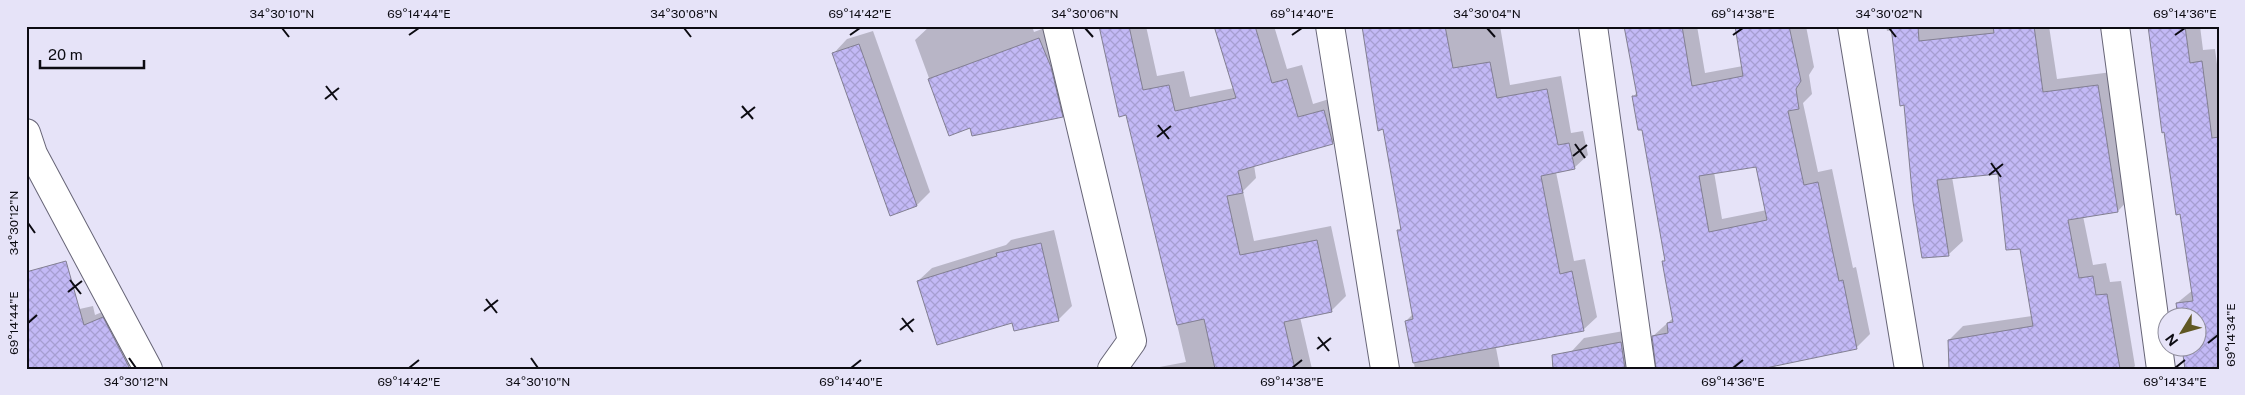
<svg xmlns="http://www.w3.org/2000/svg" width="2245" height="395" font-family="'Public Sans',sans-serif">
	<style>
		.shadow { fill: #0003; fill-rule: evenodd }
		.building { fill: url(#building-cross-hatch); stroke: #827f92; fill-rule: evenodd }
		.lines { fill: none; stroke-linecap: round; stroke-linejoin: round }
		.street-casing { stroke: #676577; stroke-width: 30 }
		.street { stroke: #fff; stroke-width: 28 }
		.ticks { fill: none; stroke: #0c0b12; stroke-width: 2 }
		.neatline { fill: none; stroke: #0c0b12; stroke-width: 2 }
		.ticks-label { font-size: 12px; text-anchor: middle; fill: #0c0b12 }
	</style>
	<defs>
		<pattern id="building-cross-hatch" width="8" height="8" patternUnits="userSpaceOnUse" patternTransform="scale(1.25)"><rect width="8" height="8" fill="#c3b9f6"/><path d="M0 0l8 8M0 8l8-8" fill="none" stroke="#a69ed2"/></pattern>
	</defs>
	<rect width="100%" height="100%" fill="#e6e3f8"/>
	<g class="shadow">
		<polygon points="930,26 1032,26 1034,32 1050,26 1076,103 1062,116 970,127 950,135 915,40"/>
		<polygon points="1099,26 1146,26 1157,76 1184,71 1190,97 1234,88 1215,26 1274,26 1287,69 1302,65 1313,104 1339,96 1347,128 1332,143 1254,165 1256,178 1243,191 1254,241 1331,226 1346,296 1331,311 1300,317 1312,369 1149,369 1186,362 1127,114"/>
		<polygon points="1363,26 1500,26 1510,85 1561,76 1571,133 1583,131 1588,155 1574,168 1556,172 1574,261 1585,259 1597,317 1583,330 1496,348 1500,369 1415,369 1406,321 1413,314 1398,231 1402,227 1384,128 1379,129"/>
		<path d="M1625,26H1697L1705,73L1743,66L1736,26H1806L1814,67L1809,75L1812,94L1803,103L1818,172L1832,169L1853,268L1856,267L1870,334L1856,348L1763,367L1768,369H1657L1653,336L1673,318L1663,262L1666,259L1643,128L1633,97L1637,92ZM1757,165L1767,210L1722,219L1714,172Z"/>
		<polygon points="1886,26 2049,26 2057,79 2112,72 2131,197 2118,211 2083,216 2093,265 2106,263 2110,282 2121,281 2135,366 2132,369 1950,369 1949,340 1963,326 2032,316 2021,248 1999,172 1952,177 1963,241 1949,254 1923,257 1905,104 1893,30 1887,31"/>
		<polygon points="2150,26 2200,26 2203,50 2215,49 2219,79 2219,369 2186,369 2183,348 2198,348 2198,318 2177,303 2193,290"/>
		<polygon points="873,31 930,192 917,205 834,53 847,39"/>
		<polygon points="1054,230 1072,306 1058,320 1013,321 918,281 932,268 1006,245 1011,240"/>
		<polygon points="93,306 95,315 114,307 140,355 129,366 123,369 26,321"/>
		<polygon points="1635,329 1642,369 1574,369 1571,352 1584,338"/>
	</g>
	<g class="building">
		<polygon points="1099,26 1129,26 1143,90 1169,85 1175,111 1236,98 1214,26 1255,26 1272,83 1287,79 1298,117 1324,110 1333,144 1238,171 1243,193 1227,196 1240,255 1317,240 1332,312 1284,322 1295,369 1215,369 1204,319 1177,325 1126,115 1119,117"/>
		<polygon points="1362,26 1445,26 1453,68 1490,62 1497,98 1547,89 1558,145 1569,143 1575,169 1541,176 1560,274 1572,271 1584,331 1413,363 1405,321 1413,319 1397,230 1401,230 1383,129 1378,131"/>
		<path d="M1624,26H1682L1692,86L1743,76L1735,26H1789L1801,81L1796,89L1799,109L1788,111L1804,185L1818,182L1839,281L1843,280L1857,349L1761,369H1656L1652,336L1668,333L1667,323L1673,322L1662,261H1665L1642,130H1638L1632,96H1637ZM1756,167L1767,220L1709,232L1699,176Z"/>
		<polygon points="1891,26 1918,26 1919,41 1994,33 1993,26 2034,26 2043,92 2098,85 2118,212 2068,220 2079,278 2093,276 2096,295 2107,294 2120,369 1949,369 1948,340 2033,326 2020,249 2006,250 1998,174 1937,180 1949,256 1922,258 1913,202 1904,105 1900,106"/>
		<polygon points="2148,26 2185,26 2190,63 2202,61 2212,138 2219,137 2219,369 2185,369 2182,348 2198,348 2198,318 2178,318 2176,303 2193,301 2180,214 2176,215 2164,132 2162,133"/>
		<polygon points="1039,38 1051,67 1063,117 972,136 970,128 949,136 928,79"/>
		<polygon points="859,44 917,206 890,216 832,53"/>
		<polygon points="1041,243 1059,321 1014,331 1012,323 937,345 917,281 997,256 996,253"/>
		<polygon points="66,261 84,325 103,317 130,369 26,369 26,272"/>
		<polygon points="1621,342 1625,369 1553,369 1552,355"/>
	</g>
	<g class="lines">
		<g class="street-casing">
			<g id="street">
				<polyline points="1057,26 1132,341 1112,369"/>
				<polyline points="1330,26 1385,369"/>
				<polyline points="1593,26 1641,369"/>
				<polyline points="1852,26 1909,369"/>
				<polyline points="2115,26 2161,369"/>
				<polyline points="26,133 33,154 148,369"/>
			</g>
		</g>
		<use href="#street" class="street"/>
	</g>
	<path class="ticks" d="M282,28L289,37M684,28L691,37M1085,28L1093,37M1487,28L1495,37M1889,28L1896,37M409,35L419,28M850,35L860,28M1292,35L1302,28M1733,35L1743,28M2175,35L2185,28M326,86L337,100M325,99L339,88M742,106L753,119M741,118L755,107M1158,125L1169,139M1157,137L1171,126M1575,144L1585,158M1573,156L1587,145M1991,163L2001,177M1989,175L2003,164M28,223L35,233M70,280L81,294M68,292L82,281M486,299L497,313M484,311L498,300M902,318L913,332M28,323L37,315M900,330L914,319M1318,337L1329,351M2208,343L2218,335M1317,349L1331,338M129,358L136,368M531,358L538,368M409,368L419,360M851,368L861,360M1292,368L1302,360M1733,368L1743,360M2175,368L2185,360"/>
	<rect width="2245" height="395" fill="none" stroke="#e6e3f8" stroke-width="55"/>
	<g transform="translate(2182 332) rotate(233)"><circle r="24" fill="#e6e3f8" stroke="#8f8d9c"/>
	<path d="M0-4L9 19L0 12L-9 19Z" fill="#605723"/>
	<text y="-8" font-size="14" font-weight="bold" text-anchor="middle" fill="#0c0b12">N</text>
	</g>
	<path d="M40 60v8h104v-8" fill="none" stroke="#0c0b12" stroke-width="2.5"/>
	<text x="48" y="60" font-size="15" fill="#0c0b12" stroke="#e6e3f8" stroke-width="4" paint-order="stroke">20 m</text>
	<rect x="28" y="28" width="2190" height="340" class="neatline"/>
	<g class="ticks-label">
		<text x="282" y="18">34°30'10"N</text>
		<text x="419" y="18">69°14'44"E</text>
		<text x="684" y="18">34°30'08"N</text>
		<text x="860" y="18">69°14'42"E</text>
		<text x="1085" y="18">34°30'06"N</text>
		<text x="1302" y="18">69°14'40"E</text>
		<text x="1487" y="18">34°30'04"N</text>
		<text x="1743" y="18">69°14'38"E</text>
		<text x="1889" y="18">34°30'02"N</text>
		<text x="2185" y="18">69°14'36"E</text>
		<text transform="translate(14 223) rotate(-90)" y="4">34°30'12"N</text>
		<text transform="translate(14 323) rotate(-90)" y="4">69°14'44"E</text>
		<text transform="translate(2231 335) rotate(-90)" y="4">69°14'34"E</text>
		<text x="136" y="386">34°30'12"N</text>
		<text x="409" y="386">69°14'42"E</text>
		<text x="538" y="386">34°30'10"N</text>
		<text x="851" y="386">69°14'40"E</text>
		<text x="1292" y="386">69°14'38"E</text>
		<text x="1733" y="386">69°14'36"E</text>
		<text x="2175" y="386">69°14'34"E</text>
	</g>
</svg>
